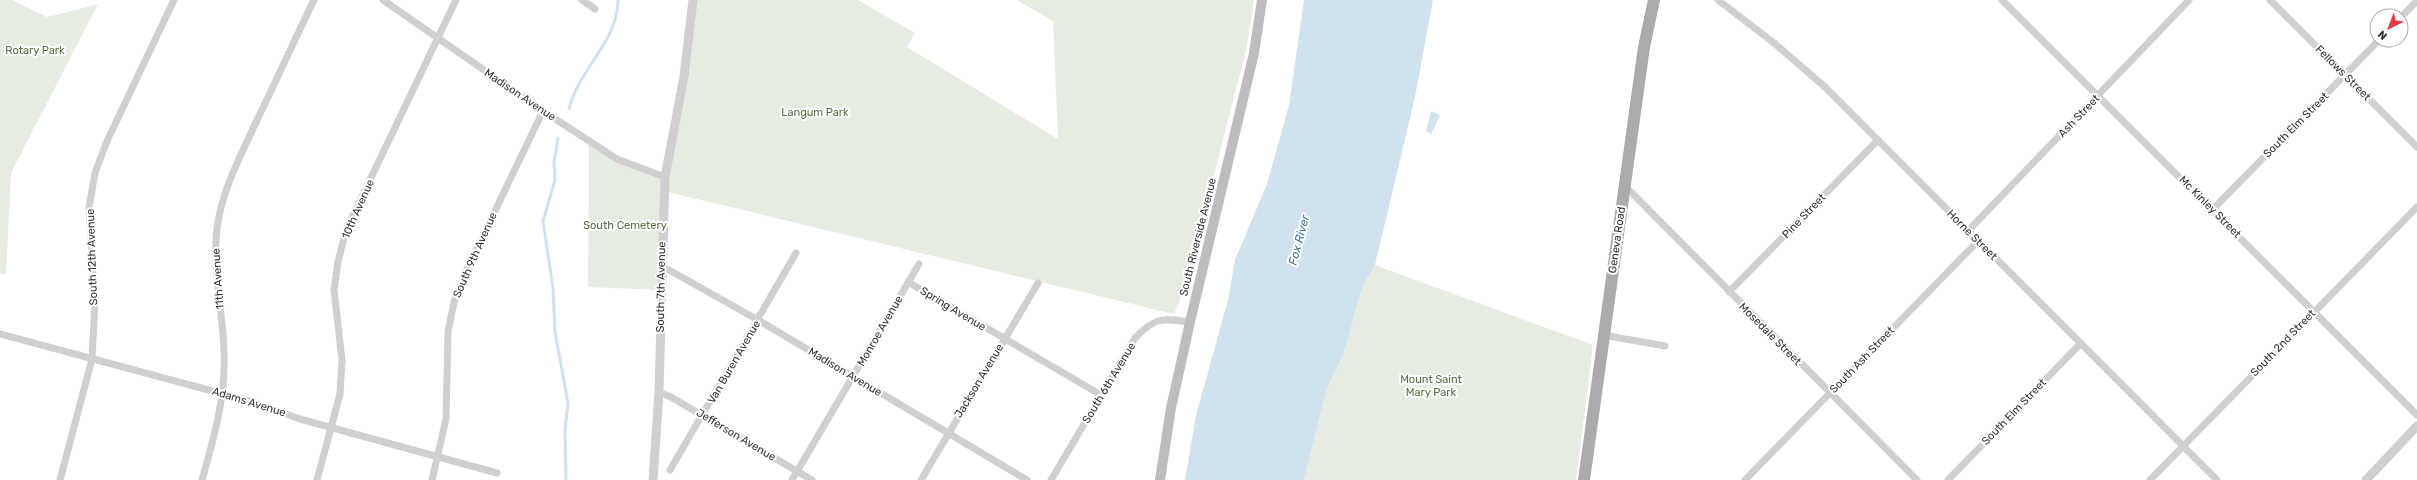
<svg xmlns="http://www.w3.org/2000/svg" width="2417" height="480" font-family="Rubik,sans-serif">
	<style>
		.green { fill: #e6ecdf }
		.water { fill: #cfe2ee }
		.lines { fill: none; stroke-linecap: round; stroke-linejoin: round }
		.stream { stroke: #cfe2ee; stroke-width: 3 }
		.minor { stroke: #d0d0d0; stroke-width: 7 }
		.tertiary { stroke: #d0d0d0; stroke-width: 9 }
		.secondary { stroke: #bdbdbd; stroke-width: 10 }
		.primary { stroke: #ababab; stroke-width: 12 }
		.labels { text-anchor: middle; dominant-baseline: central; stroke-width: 4; stroke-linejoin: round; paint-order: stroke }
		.park-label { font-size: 11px; fill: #56703f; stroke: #fff }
		.street-label { font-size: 11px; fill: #333; stroke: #fff }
		.water-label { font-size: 12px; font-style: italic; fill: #3f7597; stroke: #fff }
	</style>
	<rect width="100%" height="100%" fill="#fff"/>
	<g class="green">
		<polygon points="0,0 12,0 47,17 98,4 11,173 6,274 0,273"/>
		<polygon points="692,0 858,0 915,33 907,47 1058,139 1053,21 1017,0 1254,0 1246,51 1184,290 1174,314 664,191"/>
		<polygon points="589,143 615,161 663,179 659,290 588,287"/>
		<path d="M1375,265L1593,345L1576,480H1304L1327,388C1333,376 1339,365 1344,352C1354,323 1357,290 1375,265Z"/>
	</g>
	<g class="water">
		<path d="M1304,0H1433L1415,97L1375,265C1357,290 1354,323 1344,352C1339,365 1333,376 1327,388L1304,480H1185L1196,415L1228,300L1235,260L1267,184L1289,105Z"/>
		<polygon points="1431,111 1440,115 1431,134 1426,131"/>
	</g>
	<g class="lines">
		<g class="stream">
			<path d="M569,109C579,68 618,42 618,0"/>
			<polyline points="558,138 554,162 555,180 543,221 553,288 555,332 568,403 565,430 566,480"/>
		</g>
		<g class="minor">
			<polyline points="383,0 543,111 617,159 665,177"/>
			<polyline points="582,0 595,9"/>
			<polyline points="1718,0 1774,43 1825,87 2217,480"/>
			<polyline points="2002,0 2417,415"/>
			<polyline points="2270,0 2417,147"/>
			<polyline points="2401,17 2417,1"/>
			<polyline points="1625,186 1917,480"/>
			<polyline points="2212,210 2379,40"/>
			<polyline points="1968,231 2189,0"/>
			<polyline points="662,266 758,320 1027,480"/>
			<polyline points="908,282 1101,395"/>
			<polyline points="1729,292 1878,140"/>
			<polyline points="0,334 253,402 300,419 497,473"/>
			<polyline points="1603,335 1665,346"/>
			<polyline points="659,392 671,397 812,480"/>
			<polyline points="670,470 796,253"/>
			<polyline points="60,480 92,359 95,302 89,207 95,173 107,141 174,0"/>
			<path d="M202,480C214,438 226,396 224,352C223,310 212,270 217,228C222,189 242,153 258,118C277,79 295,39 314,0"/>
			<polyline points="317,480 340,394 342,360 334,290 338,262 346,230 456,0"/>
			<polyline points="432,480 446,419 448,332 454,302 466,271 543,111"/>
			<polyline points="792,480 919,264"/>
			<polyline points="921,480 1038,283"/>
			<path d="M1051,480L1135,338C1155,317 1162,318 1190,322"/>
			<polyline points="1745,480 1978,241"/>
			<polyline points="1948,480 2081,343"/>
			<polyline points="2150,480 2417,207"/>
		</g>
		<g class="tertiary">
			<polyline points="653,480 659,392 665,177 684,76 693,0"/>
			<polyline points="2366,480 2417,426"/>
		</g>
		<polyline class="secondary" points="1160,480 1171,408 1190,322 1254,53 1262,0"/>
		<polyline class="primary" points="1584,480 1644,47 1654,0"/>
	</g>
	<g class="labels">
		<g class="park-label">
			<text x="35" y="50">Rotary Park</text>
			<text x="815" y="112">Langum Park</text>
			<text x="625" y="225">South Cemetery</text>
			<text x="1431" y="379">Mount Saint<tspan x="1431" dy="13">Mary Park</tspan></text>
		</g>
		<g class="street-label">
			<text transform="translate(2343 73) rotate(45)">Fellows Street</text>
			<text transform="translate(520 95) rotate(34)">Madison Avenue</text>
			<text transform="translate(2079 116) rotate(-46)">Ash Street</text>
			<text transform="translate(2296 125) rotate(-45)">South Elm Street</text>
			<text transform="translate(2210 207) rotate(45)">Mc Kinley Street</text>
			<text transform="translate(358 209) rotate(-66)">10th Avenue</text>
			<text transform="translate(1804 216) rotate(-46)">Pine Street</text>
			<text transform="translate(1972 235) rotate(45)">Horne Street</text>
			<text transform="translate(1198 237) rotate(-76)">South Riverside Avenue</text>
			<text transform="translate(1617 240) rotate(-82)">Geneva Road</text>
			<text transform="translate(475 255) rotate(-66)">South 9th Avenue</text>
			<text transform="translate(92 257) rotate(-92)">South 12th Avenue</text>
			<text transform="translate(218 279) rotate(-94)">11th Avenue</text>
			<text transform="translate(661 287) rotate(-89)">South 7th Avenue</text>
			<text transform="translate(953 309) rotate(31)">Spring Avenue</text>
			<text transform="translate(880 331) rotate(-60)">Monroe Avenue</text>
			<text transform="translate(1770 334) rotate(45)">Mosedale Street</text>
			<text transform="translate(2283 343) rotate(-46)">South 2nd Street</text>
			<text transform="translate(1862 360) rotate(-46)">South Ash Street</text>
			<text transform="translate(734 362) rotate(-60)">Van Buren Avenue</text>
			<text transform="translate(845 372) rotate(31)">Madison Avenue</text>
			<text transform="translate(979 381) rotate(-59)">Jackson Avenue</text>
			<text transform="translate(1109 383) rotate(-59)">South 6th Avenue</text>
			<text transform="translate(249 402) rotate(17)">Adams Avenue</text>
			<text transform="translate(2014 412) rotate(-46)">South Elm Street</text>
			<text transform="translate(736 435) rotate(31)">Jefferson Avenue</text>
		</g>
		<g class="water-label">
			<text transform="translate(1299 240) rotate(-75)">Fox River</text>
		</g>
	</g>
	<g transform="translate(2389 28) rotate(222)"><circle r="19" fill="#ffffff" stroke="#adadad"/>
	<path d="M0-3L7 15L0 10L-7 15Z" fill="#e63946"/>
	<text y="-6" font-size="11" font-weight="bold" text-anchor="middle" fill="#333333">N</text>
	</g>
</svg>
